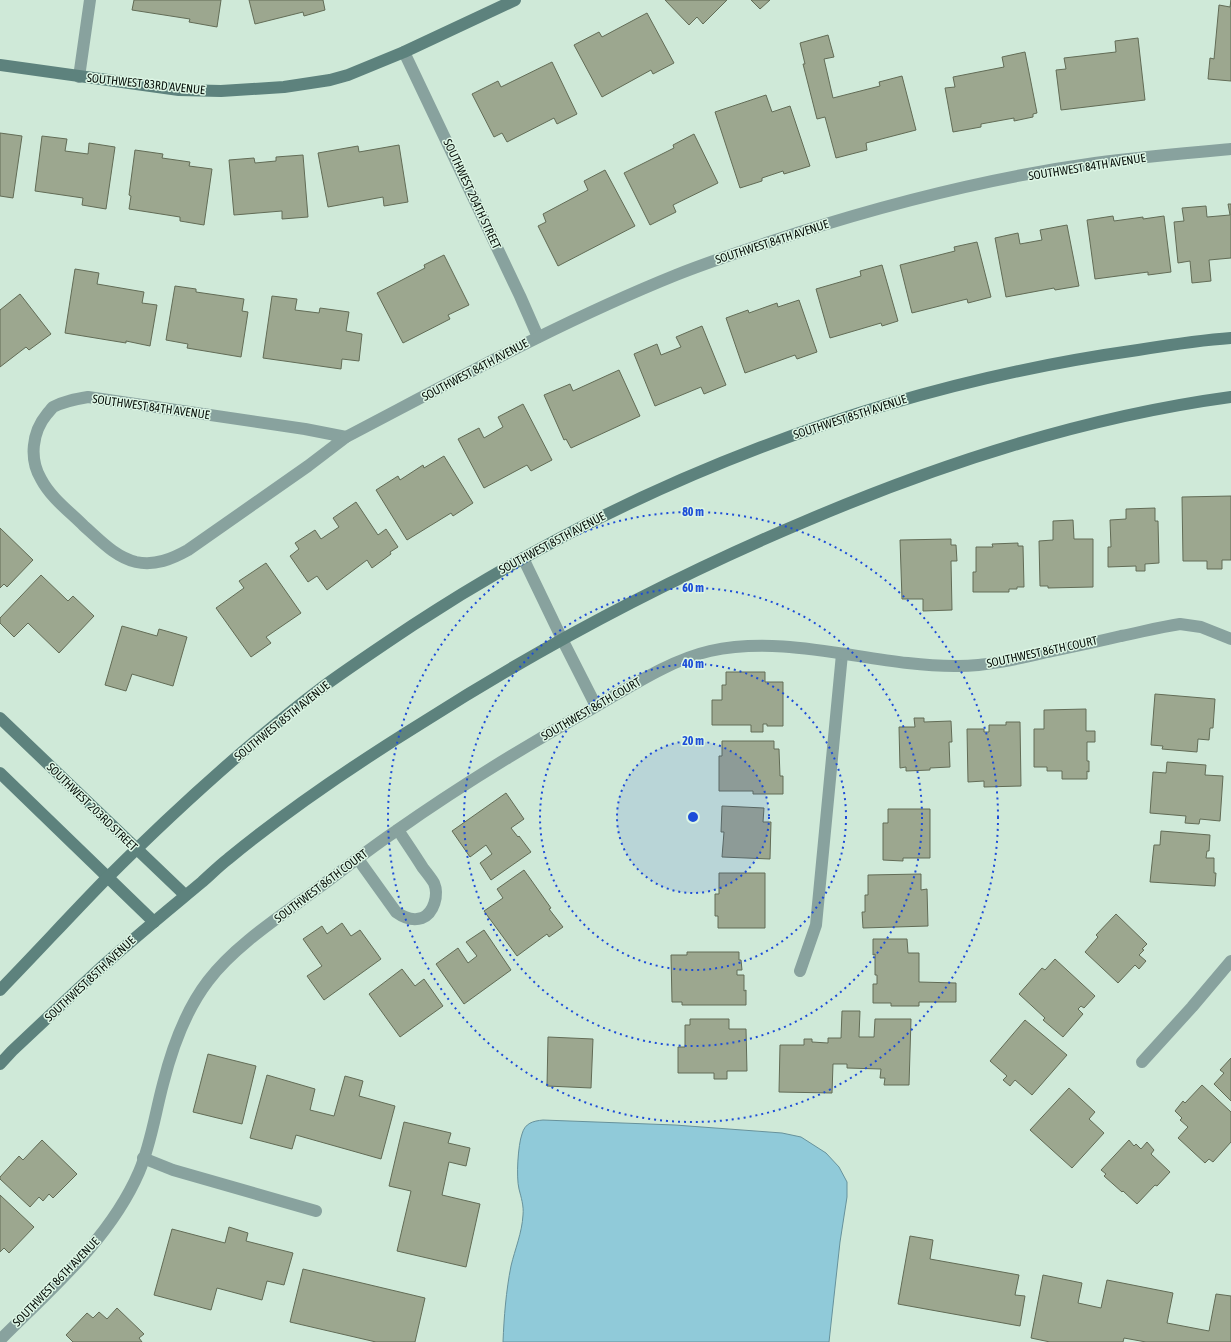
<svg xmlns="http://www.w3.org/2000/svg" width="1231" height="1342" font-family="'Asap Condensed',sans-serif">
	<style>
		.water { fill: #90cad9; stroke: #67929b }
		.building { fill: #9ca78f; stroke: #626c56 }
		.lines { fill: none; stroke-linecap: round; stroke-linejoin: round }
		.street { stroke: #88a29e; stroke-width: 12 }
		.secondary { stroke: #5d827d; stroke-width: 12 }
		.ring { fill: none; stroke: #1d4ed8; stroke-width: 2; stroke-dasharray: 2 4 }
		.labels { text-anchor: middle; dominant-baseline: central; stroke-width: 3; stroke-linejoin: round; paint-order: stroke }
		.street-label { font-size: 12px; fill: #070f09; stroke: #ddf6e5 }
		.centre { fill: #1d4ed8; stroke: #ddf6e5; stroke-width: 2 }
		.ring-label { font-size: 12px; text-anchor: middle; font-weight: bold; fill: #1d4ed8; stroke: #ddf6e5; stroke-width: 3; stroke-linejoin: round; paint-order: stroke }
	</style>
	<rect width="100%" height="100%" fill="#cfe9d8"/>
	<path class="water" d="M543,1120L675,1125L782,1133L801,1137L826,1153L839,1167L847,1182V1197L840,1242L829,1342H503C504,1317 506,1291 511,1266C515,1249 522,1233 523,1215C524,1206 521,1197 519,1189C516,1177 518,1145 522,1134C525,1123 533,1121 543,1120Z"/>
	<g class="building">
		<polygon points="134,0 221,0 217,27 189,22 190,19 132,10"/>
		<polygon points="249,0 323,0 325,10 304,16 303,12 255,24"/>
		<polygon points="665,0 727,0 703,24 697,17 689,25"/>
		<polygon points="751,0 770,0 760,9"/>
		<polygon points="1231,0 1231,81 1208,79 1210,58 1214,59 1219,5 1230,7"/>
		<polygon points="647,13 674,63 653,74 651,70 602,97 574,45 599,32 602,37"/>
		<polygon points="828,35 834,57 824,59 833,98 880,86 879,82 902,76 916,130 866,143 867,150 836,158 825,117 817,119 803,64 805,64 800,43"/>
		<polygon points="1138,38 1145,100 1061,110 1056,70 1066,69 1064,58 1116,52 1115,41"/>
		<polygon points="1025,52 1037,113 1033,114 1033,117 1014,121 1014,118 981,124 981,127 953,132 945,88 955,87 953,77 1004,67 1002,57"/>
		<polygon points="552,62 577,114 557,124 554,118 507,142 502,133 494,137 472,94 498,81 501,87"/>
		<polygon points="766,95 772,112 790,106 810,166 784,174 783,171 762,178 762,181 740,188 715,112"/>
		<polygon points="0,133 22,136 13,198 0,196"/>
		<polygon points="694,134 718,183 673,205 676,212 650,225 624,173 674,148 673,145"/>
		<polygon points="42,136 67,139 65,151 88,154 89,143 115,147 106,209 82,205 83,198 35,191"/>
		<polygon points="399,145 408,202 384,206 383,197 328,207 318,153 358,146 359,152"/>
		<polygon points="135,150 163,154 162,158 190,162 189,166 212,169 204,225 180,221 180,217 129,209 131,196 129,195"/>
		<polygon points="303,155 308,217 282,219 282,211 234,215 229,160 254,158 255,163 276,161 276,157"/>
		<polygon points="605,170 635,226 558,266 538,226 546,222 543,214 588,190 584,181"/>
		<polygon points="1228,204 1231,204 1231,258 1209,260 1211,281 1192,283 1190,261 1178,263 1174,222 1184,221 1182,208 1206,206 1207,217 1230,215"/>
		<polygon points="1113,216 1114,221 1143,217 1143,219 1164,216 1171,272 1148,275 1148,272 1095,279 1087,220"/>
		<polygon points="1067,225 1079,286 1055,290 1054,288 1006,297 995,238 1018,233 1020,244 1042,240 1040,230"/>
		<polygon points="977,242 991,297 968,303 967,299 912,313 900,265 955,251 954,247"/>
		<polygon points="444,255 469,305 448,315 450,319 403,343 377,293 425,268 424,265"/>
		<polygon points="882,265 898,321 882,326 881,323 830,338 816,289 861,276 860,271"/>
		<polygon points="75,269 99,273 97,284 144,292 142,303 157,305 150,346 126,341 126,343 65,333"/>
		<polygon points="175,286 196,289 196,292 244,299 242,311 248,312 241,357 187,348 188,344 166,340"/>
		<polygon points="20,294 51,334 29,350 26,347 0,367 0,310"/>
		<polygon points="272,296 297,299 295,310 319,313 320,308 349,312 346,331 362,334 359,361 342,359 341,369 263,358"/>
		<polygon points="799,300 817,352 797,359 795,355 745,373 726,318 748,310 749,313 777,303 778,307"/>
		<polygon points="702,326 726,385 704,394 701,387 655,406 634,354 657,344 661,355 681,347 676,337"/>
		<polygon points="619,370 640,416 571,448 566,439 564,440 544,395 570,384 573,391"/>
		<polygon points="523,404 552,460 531,471 527,465 484,488 458,439 479,428 484,438 503,427 498,417"/>
		<polygon points="444,456 473,503 453,516 451,513 407,540 376,490 398,476 400,480 423,465 424,468"/>
		<polygon points="1231,496 1231,560 1222,560 1222,569 1207,569 1207,561 1183,561 1182,497"/>
		<polygon points="356,502 378,535 386,529 398,547 390,552 391,554 372,568 367,560 327,590 317,576 308,582 290,556 299,549 295,543 315,530 321,539 339,527 333,518"/>
		<polygon points="1155,508 1155,521 1158,521 1159,563 1145,564 1145,571 1136,571 1136,566 1108,567 1108,547 1111,547 1110,520 1126,519 1126,509"/>
		<polygon points="1073,520 1074,539 1093,539 1093,587 1048,588 1048,586 1040,586 1039,541 1053,540 1053,521"/>
		<polygon points="0,528 33,560 7,587 4,584 0,588"/>
		<polygon points="951,539 951,545 956,545 957,561 951,561 952,610 923,611 923,599 902,599 900,540"/>
		<polygon points="1018,543 1018,546 1023,546 1024,587 1017,587 1017,589 1009,589 1009,592 973,592 973,572 976,572 976,547 993,547 992,544"/>
		<polygon points="266,563 301,613 266,637 271,643 251,657 216,608 244,588 239,581"/>
		<polygon points="41,575 68,601 73,596 94,616 59,653 28,623 14,637 0,623 0,618"/>
		<polygon points="122,626 157,636 159,629 187,637 173,686 132,674 126,691 105,685"/>
		<polygon points="726,672 765,672 765,682 783,682 783,726 767,726 767,724 763,724 763,732 751,732 751,725 712,725 712,700 722,700 722,685 726,685"/>
		<polygon points="1155,694 1215,699 1213,728 1210,728 1209,740 1198,739 1197,752 1162,749 1163,746 1151,745"/>
		<polygon points="1086,709 1086,731 1095,731 1095,742 1087,742 1087,761 1089,761 1089,772 1087,771 1087,779 1062,779 1062,771 1047,771 1047,767 1034,767 1034,729 1044,729 1044,710"/>
		<polygon points="914,718 924,718 924,722 951,721 952,742 949,742 950,767 930,768 930,770 906,771 906,767 900,768 899,727 915,727"/>
		<polygon points="1006,722 1020,722 1021,786 984,787 984,781 968,782 967,729 984,729 984,732 989,732 989,725 1006,725"/>
		<polygon points="722,741 774,741 774,749 779,749 780,776 783,776 783,794 753,794 753,791 719,791 719,756 722,756"/>
		<polygon points="1167,762 1206,765 1205,775 1223,776 1220,821 1200,819 1199,824 1185,823 1186,816 1150,813 1153,772 1166,773"/>
		<polygon points="506,793 524,819 511,828 518,837 519,836 531,852 491,880 480,863 492,854 486,845 470,857 452,831"/>
		<polygon points="722,806 764,808 763,822 771,822 770,859 722,857 724,832 721,832"/>
		<polygon points="888,809 930,809 930,858 903,858 903,861 883,860 883,823 888,823"/>
		<polygon points="1161,831 1210,835 1209,851 1207,851 1206,858 1214,858 1214,873 1216,873 1215,886 1150,882 1154,845 1160,845"/>
		<polygon points="524,870 551,908 549,909 563,927 549,937 547,934 517,956 484,911 503,898 497,889"/>
		<polygon points="719,873 765,873 765,928 718,928 718,916 715,916 715,894 719,894"/>
		<polygon points="921,874 921,890 927,889 928,926 863,928 862,912 865,912 865,895 868,895 868,875"/>
		<polygon points="1116,914 1147,944 1142,949 1144,950 1139,955 1146,961 1139,969 1135,965 1118,983 1085,952 1098,937 1096,935"/>
		<polygon points="342,923 351,936 360,930 381,959 324,1000 307,976 322,966 303,939 322,926 327,934"/>
		<polygon points="484,930 511,970 464,1004 436,964 458,948 468,963 477,956 466,942"/>
		<polygon points="873,939 907,939 908,953 919,953 919,982 956,983 956,1002 919,1002 919,1006 891,1006 891,1003 873,1003 873,984 877,984 877,975 875,975 875,954 873,955"/>
		<polygon points="687,952 739,952 739,960 741,960 742,970 737,970 737,975 744,975 744,991 746,990 746,1005 682,1005 682,1002 672,1002 671,955 687,955"/>
		<polygon points="1055,959 1095,996 1084,1008 1081,1006 1078,1009 1083,1014 1063,1037 1043,1020 1045,1018 1019,994 1042,968 1045,970"/>
		<polygon points="402,969 415,986 424,979 443,1006 400,1037 369,994"/>
		<polygon points="842,1011 860,1011 859,1037 874,1037 875,1019 911,1019 909,1085 884,1085 885,1078 880,1078 881,1069 847,1068 847,1064 833,1064 832,1093 779,1092 780,1045 804,1045 804,1039 812,1039 812,1042 828,1043 828,1038 841,1038"/>
		<polygon points="690,1019 729,1019 729,1029 746,1029 747,1071 727,1071 727,1079 714,1079 714,1073 678,1073 678,1047 685,1047 685,1025 690,1025"/>
		<polygon points="1025,1020 1067,1055 1032,1095 1015,1080 1010,1086 1003,1080 1007,1076 990,1061"/>
		<polygon points="548,1037 593,1039 591,1088 547,1086"/>
		<polygon points="208,1054 256,1066 242,1124 193,1112"/>
		<polygon points="1231,1058 1231,1101 1214,1084 1224,1073 1220,1070"/>
		<polygon points="267,1075 315,1089 310,1110 334,1116 345,1076 363,1081 359,1096 395,1106 381,1159 296,1135 292,1149 250,1138"/>
		<polygon points="1202,1085 1231,1112 1231,1142 1213,1162 1209,1159 1205,1163 1178,1138 1188,1127 1180,1120 1182,1118 1175,1111 1183,1101 1185,1103"/>
		<polygon points="1069,1088 1095,1112 1089,1119 1104,1133 1072,1168 1030,1130"/>
		<polygon points="404,1122 451,1133 448,1143 470,1148 466,1166 449,1162 442,1195 480,1204 466,1267 397,1251 411,1191 389,1186"/>
		<polygon points="42,1140 77,1174 53,1198 49,1194 43,1201 39,1197 30,1207 0,1179 0,1177 19,1156 23,1160"/>
		<polygon points="1129,1140 1134,1146 1136,1144 1141,1149 1147,1142 1154,1150 1151,1154 1170,1172 1157,1186 1155,1185 1137,1204 1123,1191 1122,1192 1104,1176 1106,1174 1101,1170"/>
		<polygon points="0,1195 34,1227 9,1253 4,1248 0,1252"/>
		<polygon points="229,1227 248,1233 246,1241 293,1253 284,1285 267,1281 262,1300 217,1288 211,1310 154,1295 172,1229 225,1243"/>
		<polygon points="910,1236 933,1240 930,1259 1019,1275 1015,1295 1025,1296 1020,1326 898,1304"/>
		<polygon points="303,1269 425,1298 415,1342 376,1342 290,1322"/>
		<polygon points="1043,1275 1082,1283 1078,1303 1101,1308 1107,1280 1173,1293 1167,1323 1209,1331 1216,1294 1231,1296 1231,1342 1146,1342 1124,1338 1123,1342 1050,1342 1031,1338"/>
		<polygon points="117,1308 144,1334 139,1338 142,1342 73,1342 66,1335 87,1313 93,1318 99,1312 107,1319"/>
	</g>
	<g class="lines">
		<g class="street">
			<polyline points="404,52 520,296 538,337"/>
			<polyline points="79,77 90,0"/>
			<path d="M88,397L305,429L346,437L308,466L188,550C172,559 155,566 136,562C115,557 100,540 84,526C69,511 51,498 41,479C29,459 32,432 47,414C49,412 51,409 53,407C64,401 76,399 88,397Z"/>
			<path d="M346,437C455,380 562,321 676,275C716,259 757,246 797,233C894,202 994,177 1095,163C1140,157 1186,153 1231,149"/>
			<polyline points="523,558 562,639 596,706"/>
			<path d="M358,859L396,912C403,917 413,921 422,918C434,913 439,895 434,883C431,878 427,873 423,868C415,855 406,842 398,830"/>
			<polyline points="800,971 816,925 842,654"/>
			<polyline points="1142,1062 1192,1007 1231,961"/>
			<polyline points="143,1158 173,1170 316,1211"/>
			<path d="M0,1340C51,1289 110,1239 139,1172C151,1144 155,1114 163,1084C172,1048 185,1011 208,981C234,946 282,915 317,889C343,870 369,849 396,831C460,786 527,745 595,707C630,687 670,660 710,651C791,633 875,667 958,666C988,666 1017,659 1047,652C1072,647 1096,642 1121,636C1141,632 1160,627 1180,624L1201,627L1231,639"/>
		</g>
		<g class="secondary">
			<polyline points="0,65 179,90 221,91 284,87 330,80 348,75 404,52 515,0"/>
			<polyline points="0,718 185,895"/>
			<polyline points="0,773 154,922"/>
			<path d="M0,990C35,954 69,917 104,881C173,812 246,745 324,686C353,665 383,645 413,625C631,482 880,386 1138,350C1169,345 1200,340 1231,338"/>
			<path d="M0,1064L12,1051C40,1025 67,999 94,974C129,942 166,912 202,882C211,874 219,866 228,859C290,808 357,763 425,721C546,644 673,577 806,521C942,463 1083,417 1231,397"/>
		</g>
	</g>
	<circle cx="693" cy="817" r="76" fill="#1d4ed8" fill-opacity=".12"/>
	<g class="ring">
		<circle cx="693" cy="817" r="76"/>
		<circle cx="693" cy="817" r="153"/>
		<circle cx="693" cy="817" r="229"/>
		<circle cx="693" cy="817" r="305"/>
	</g>
	<g class="labels">
		<g class="street-label">
			<text transform="translate(146 84) rotate(6)">SOUTHWEST 83RD AVENUE</text>
			<text transform="translate(1087 167) rotate(-9)">SOUTHWEST 84TH AVENUE</text>
			<text transform="translate(472 194) rotate(65)">SOUTHWEST 204TH STREET</text>
			<text transform="translate(772 242) rotate(-18)">SOUTHWEST 84TH AVENUE</text>
			<text transform="translate(475 370) rotate(-28)">SOUTHWEST 84TH AVENUE</text>
			<text transform="translate(151 407) rotate(8)">SOUTHWEST 84TH AVENUE</text>
			<text transform="translate(850 417) rotate(-18)">SOUTHWEST 85TH AVENUE</text>
			<text transform="translate(552 543) rotate(-28)">SOUTHWEST 85TH AVENUE</text>
			<text transform="translate(1042 652) rotate(-12)">SOUTHWEST 86TH COURT</text>
			<text transform="translate(591 709) rotate(-30)">SOUTHWEST 86TH COURT</text>
			<text transform="translate(282 721) rotate(-39)">SOUTHWEST 85TH AVENUE</text>
			<text transform="translate(92 807) rotate(44)">SOUTHWEST 203RD STREET</text>
			<text transform="translate(321 886) rotate(-37)">SOUTHWEST 86TH COURT</text>
			<text transform="translate(90 979) rotate(-43)">SOUTHWEST 85TH AVENUE</text>
			<text transform="translate(56 1282) rotate(-46)">SOUTHWEST 86TH AVENUE</text>
		</g>
	</g>
	<circle cx="693" cy="817" r="6" class="centre"/>
	<g class="ring-label">
		<text x="693" y="516">80 m</text>
		<text x="693" y="592">60 m</text>
		<text x="693" y="668">40 m</text>
		<text x="693" y="745">20 m</text>
	</g>
</svg>
